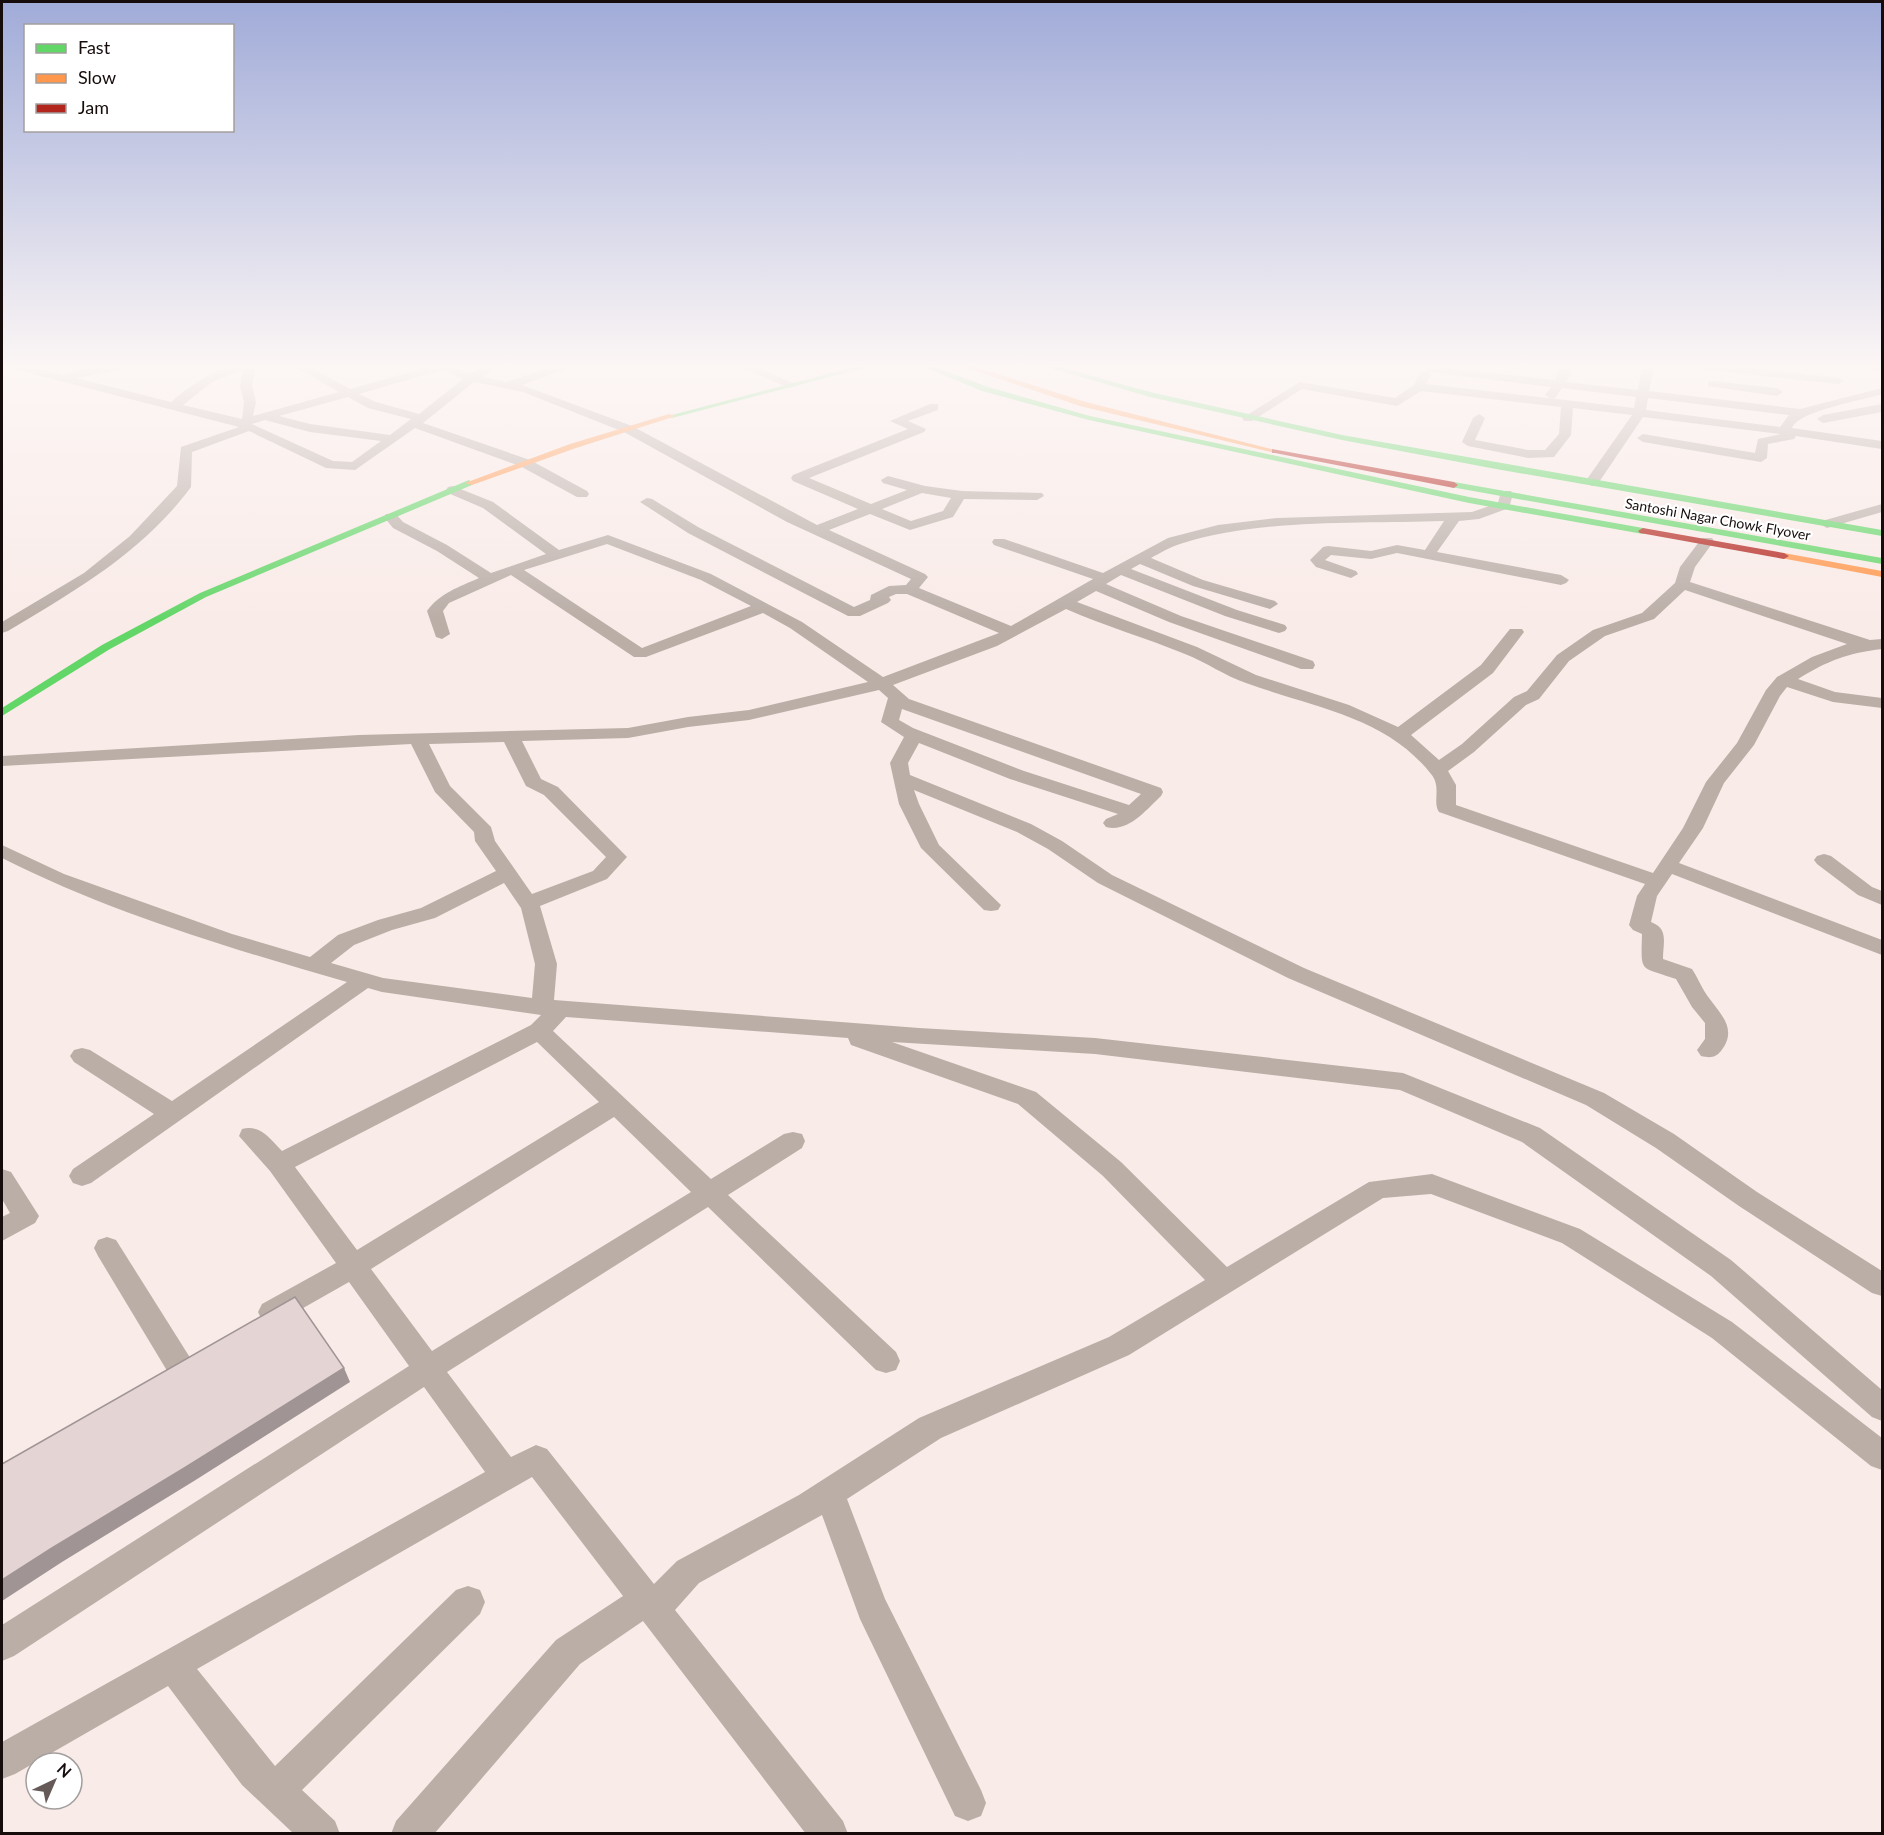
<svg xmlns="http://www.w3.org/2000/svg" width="1884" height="1835" font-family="Lato,sans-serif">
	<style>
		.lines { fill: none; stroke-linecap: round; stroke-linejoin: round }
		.street { fill: #baaea7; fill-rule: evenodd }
		.fast { fill: #63d668; fill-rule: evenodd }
		.slow { fill: #ff974d; fill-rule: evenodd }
		.jam { fill: #b3261e; fill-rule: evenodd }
		.shaded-wall { fill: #a09494 }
		.building { fill: #e4d4d4; stroke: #a09494; stroke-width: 1.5 }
		.labels { text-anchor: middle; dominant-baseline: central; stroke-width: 4.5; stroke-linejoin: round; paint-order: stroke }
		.far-street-label { font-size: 14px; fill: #160c0b; stroke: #fff }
	</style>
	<rect width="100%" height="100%" fill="#f9ebe8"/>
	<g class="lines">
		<g class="street">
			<path d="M2,363H17L63,375L83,369L116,363H144L139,366L76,378L171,402C196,381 222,363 256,363L252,386L256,402L253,416L339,392L288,363H302L350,389L432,366L429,363H452L453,367L470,374L488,363H501L482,377L507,382L565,363H583L522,385L632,426L817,525L858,509L793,481L791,478L793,475L908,429L890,421L930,404H938V410L908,421L926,429L924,432L809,478L871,504L907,490L883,483L881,480L888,476L925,486L962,491L1042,493L1044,496L1037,500L964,499L953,517L910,530L870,514L829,530L925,574L928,577L919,588L1011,626L1093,579L994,545L992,542L994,539H1004L1103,573L1168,538L1218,525L1277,518L1472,512L1498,503L1501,491H1511L1513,494L1509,508L1479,519L1459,521L1437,552L1561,575L1569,580L1566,583L1561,585L1397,553L1371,559L1331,555L1325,560L1356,571L1358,574L1351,578L1316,567L1310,560L1323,547L1328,546L1371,551L1397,545L1425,550L1444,521C1363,524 1257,518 1180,544C1170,547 1160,553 1151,558L1203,580L1275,601L1278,604L1270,609L1193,586L1140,564L1131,569L1237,610L1285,625L1287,628L1285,631L1279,633L1225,616L1121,575L1106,584L1181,616L1313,661L1315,665L1313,669H1301L1169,622L1096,591L1077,602L1197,647L1256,675L1349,705L1398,727L1481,665L1510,629H1522L1524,632L1493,673L1411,735L1439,760L1462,744L1514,697L1527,691L1557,655L1593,630L1642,613L1675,583L1680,567L1702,538H1712L1714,541L1695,567L1690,582L1870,640L1882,639V649C1848,653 1827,661 1798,679L1835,692L1882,698V708L1833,702L1787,687L1780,696L1754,745L1724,783L1703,828L1679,863L1882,940V955L1672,874L1657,896L1651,922C1669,929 1663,942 1663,959L1692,969C1698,978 1702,989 1709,998C1721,1015 1738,1029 1721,1051C1715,1058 1710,1058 1701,1056L1697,1050L1705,1039V1023L1692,1007L1676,979C1639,966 1641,974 1642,934L1633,930L1629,925L1637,896L1645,884L1439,812C1432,802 1442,787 1431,774C1386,716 1311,707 1246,683C1225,676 1206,662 1185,654C1146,638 1105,626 1066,609L997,646L893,685L909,699L1161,788L1163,792L1161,796C1146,810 1128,833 1106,827L1103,823L1106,819L1118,814L1010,779L919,743L908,763L910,775L1031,824L1062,841L1112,875L1304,968L1604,1093L1674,1134L1757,1192L1882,1271V1296L1872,1293L1739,1206L1656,1148L1586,1105L1288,978L1098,883L1048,849L1017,832L914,790L919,804L939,845L1001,905L998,910L991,911L984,910L921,848L899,804L890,763L904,737L881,722L888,698L879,690L749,720L688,727L628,738L522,741L541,779L558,787L627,857L607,879L540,906L557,964L554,1000L919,1028L1095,1038L1403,1073L1540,1128L1731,1260L1882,1390V1421L1872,1417L1711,1276L1522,1142L1400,1090L1095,1054L892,1042L1036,1092L1121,1162L1227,1267L1369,1182L1432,1174L1580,1229L1732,1322L1882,1438V1470L1871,1466L1712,1338L1562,1243L1431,1194L1383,1198L1129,1355L941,1438L847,1499L885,1599L981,1790L986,1803L981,1816L968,1821L955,1816L860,1619L822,1515L699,1583L675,1610L843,1821L848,1834H806L643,1621L580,1664L434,1834H391L396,1821L556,1640L623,1596L532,1477L197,1669L275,1766L456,1590L468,1586L480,1590L485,1602L480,1614L302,1790L335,1821L340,1834H294L242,1785L168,1686L15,1774L2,1779V1742L485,1472L424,1387L14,1656L2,1661V1625L409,1366L349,1282L282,1320L272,1324L262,1320L258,1312L262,1304L336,1263L270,1171L239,1136L242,1129C260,1124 270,1139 282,1151L531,1025L541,1015L382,992L368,988L91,1183L82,1186L73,1183L69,1176L73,1169L154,1114L74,1062L70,1056L74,1050L82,1048L90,1050L172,1101L347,982C229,948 111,913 2,858V845L64,874L232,934L310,957L338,935L378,920L421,908L496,871L475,841L474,832L435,792L411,744L2,766V756L359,735L628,728L688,717L749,710L868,682L790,628L763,613L646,657H634L511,575L449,603L443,611L450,634L442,639L436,637L427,611C440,593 459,587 479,578L437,551L393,528L384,517L386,514H396L403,522L447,545L491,573L546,554L483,508L448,493L446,490L448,487L453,486L493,502L559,550L608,535L711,574L802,622L883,677L999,633L907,594H896L889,597L891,600L888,603L860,616H848L688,533L640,502L647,498L652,499L698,527L854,607L870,600L871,595L889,586L906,585L911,579L787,522L624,432L523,392L474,382L423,423L530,460L587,491L589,494L587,497H577L520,466L415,428L355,470L326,468L249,431L192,452L191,487C142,553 76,590 8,631L2,633V622L84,573L130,536L177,486L181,447L239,427L2,366ZM243,370L240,386L244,402L242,419L183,405L212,382ZM442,370L463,379L419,414L376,402L359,394ZM348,397L368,408L411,419L390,435L310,424L279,416ZM265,420L310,432L381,441L352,462L333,461L252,424ZM922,493L951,498L943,511L911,521L882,509ZM607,544L701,580L751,606L642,648L524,570ZM1685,590L1847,644L1812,657L1777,677L1766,690L1737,743L1706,782L1683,828L1653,873L1456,805V785L1448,771L1474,752L1526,705L1539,699L1569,661L1605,636L1654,619ZM902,709L1141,794L1129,805L1024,771L913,728L899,720ZM504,742L526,786L544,795L606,857L593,871L532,894L495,841L491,827L450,786L429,744ZM504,883L521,908L535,964L532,998L383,978L331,963L354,945L392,930L435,918ZM566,1017L848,1038L851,1045L1018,1104L1103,1176L1205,1280L1109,1337L919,1418L799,1495L677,1561L654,1584L547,1449L536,1445L511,1457L447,1372L708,1207L876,1370L886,1373L896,1370L900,1361L896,1352L728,1195L802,1148L805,1141L802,1134L793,1132L784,1134L711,1179L553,1031ZM537,1042L599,1102L357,1250L295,1167ZM614,1117L691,1192L432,1351L371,1269Z"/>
			<polygon points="389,363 401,363 396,366"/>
			<polygon points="731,363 747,363 797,385 791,388 787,387"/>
			<path d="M1560,363H1572L1570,376L1566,382L1638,390L1643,363H1655L1649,391L1800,409L1882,388V394C1864,400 1798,411 1792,428L1882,441V449L1796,436L1794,439L1768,444L1767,458L1761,462L1643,442L1637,438L1643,434L1755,453L1758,439L1781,434L1643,417L1597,485L1592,486L1585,482L1632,415L1573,408L1571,435L1554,457L1528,458L1468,446L1462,442L1473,418L1479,414L1485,418L1475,440L1528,450H1545L1559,434L1561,407L1421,391L1397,406L1302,389L1252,421H1244L1242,418L1300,382L1395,398L1414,385L1421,372L1427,371V367L1431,366L1555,380ZM1429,372L1551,387L1545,395L1551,399L1555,398L1562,388L1636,397L1634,408L1426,384L1431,374ZM1648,398L1789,415L1780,427L1646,410Z"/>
			<polygon points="1666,363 1706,363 1838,378 1844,381 1838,384 1671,366"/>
			<polygon points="1833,363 1882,365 1882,371 1838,366"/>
			<polygon points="1712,381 1777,388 1783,392 1777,396 1708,386 1708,382"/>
			<polygon points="1882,404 1882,412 1823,423 1817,419 1823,415"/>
			<polygon points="1882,504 1882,512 1827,528 1820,524 1822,521"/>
			<polygon points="1824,854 1831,856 1872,887 1882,891 1882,905 1858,895 1817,864 1814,860 1817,856"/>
			<polygon points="2,1169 11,1172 39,1216 35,1223 2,1241 2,1217 10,1213 2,1199"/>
			<polygon points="107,1237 116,1240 189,1356 193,1365 189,1374 179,1377 169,1374 98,1256 94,1248 98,1240"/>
		</g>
		<g class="fast">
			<polygon points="870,363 883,363 672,418 668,416"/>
			<polygon points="914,363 924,363 988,387 1090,416 1469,497 1643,528 1648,531 1643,534 1469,503 1089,420 982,391"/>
			<polygon points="1033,363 1045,363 1150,392 1342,435 1882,530 1882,536 1496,469 1342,440 1150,397"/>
			<polygon points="469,480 473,483 472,485 206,597 110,649 2,716 2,708 102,645 200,593"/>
			<polygon points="1454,482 1882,558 1882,564 1451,487 1450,485"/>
		</g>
		<g class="slow">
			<polygon points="952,363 963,363 1086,402 1279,451 1275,453 1080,406"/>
			<polygon points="669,414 676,416 576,448 472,485 465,483 570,444"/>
			<polygon points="1784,553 1882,571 1882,577 1781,558 1779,556"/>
		</g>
		<g class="jam">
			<polygon points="1272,449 1454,482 1458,485 1454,488 1275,453 1272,453"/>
			<polygon points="1643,528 1784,553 1789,556 1784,559 1640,533 1638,531"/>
		</g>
	</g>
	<polygon class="shaded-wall" points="344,1368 350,1382 194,1481 62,1562 2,1601 2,1580 52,1548"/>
	<polygon class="building" points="295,1297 344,1368 186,1467 52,1548 2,1580 2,1464"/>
	<linearGradient id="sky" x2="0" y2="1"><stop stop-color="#a0abd8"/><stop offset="0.59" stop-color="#fcf6f5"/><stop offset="1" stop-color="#fcf6f5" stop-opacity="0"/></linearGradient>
	<rect width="1884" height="620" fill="url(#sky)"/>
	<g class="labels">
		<g class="far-street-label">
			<text transform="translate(1718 519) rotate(10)">Santoshi Nagar Chowk Flyover</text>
		</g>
	</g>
	<rect width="1884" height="1835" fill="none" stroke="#160c0b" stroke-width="6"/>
	<rect x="24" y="24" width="210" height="108" fill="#ffffff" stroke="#a29e9d" stroke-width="1.5"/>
	<rect x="36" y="44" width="30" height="9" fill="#63d668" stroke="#a29e9d" stroke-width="1.5"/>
	<text x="78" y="54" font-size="18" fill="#160c0b">Fast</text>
	<rect x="36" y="74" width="30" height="9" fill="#ff974d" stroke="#a29e9d" stroke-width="1.5"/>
	<text x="78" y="84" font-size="18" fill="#160c0b">Slow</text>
	<rect x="36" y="104" width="30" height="9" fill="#b3261e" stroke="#a29e9d" stroke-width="1.5"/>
	<text x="78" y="114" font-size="18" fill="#160c0b">Jam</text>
	<g transform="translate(54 1781) rotate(44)"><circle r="28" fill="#ffffff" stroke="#a29e9d" stroke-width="1.5"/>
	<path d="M0-4.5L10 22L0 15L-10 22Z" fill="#655a58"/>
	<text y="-9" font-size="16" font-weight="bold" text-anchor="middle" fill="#160c0b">N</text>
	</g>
</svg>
